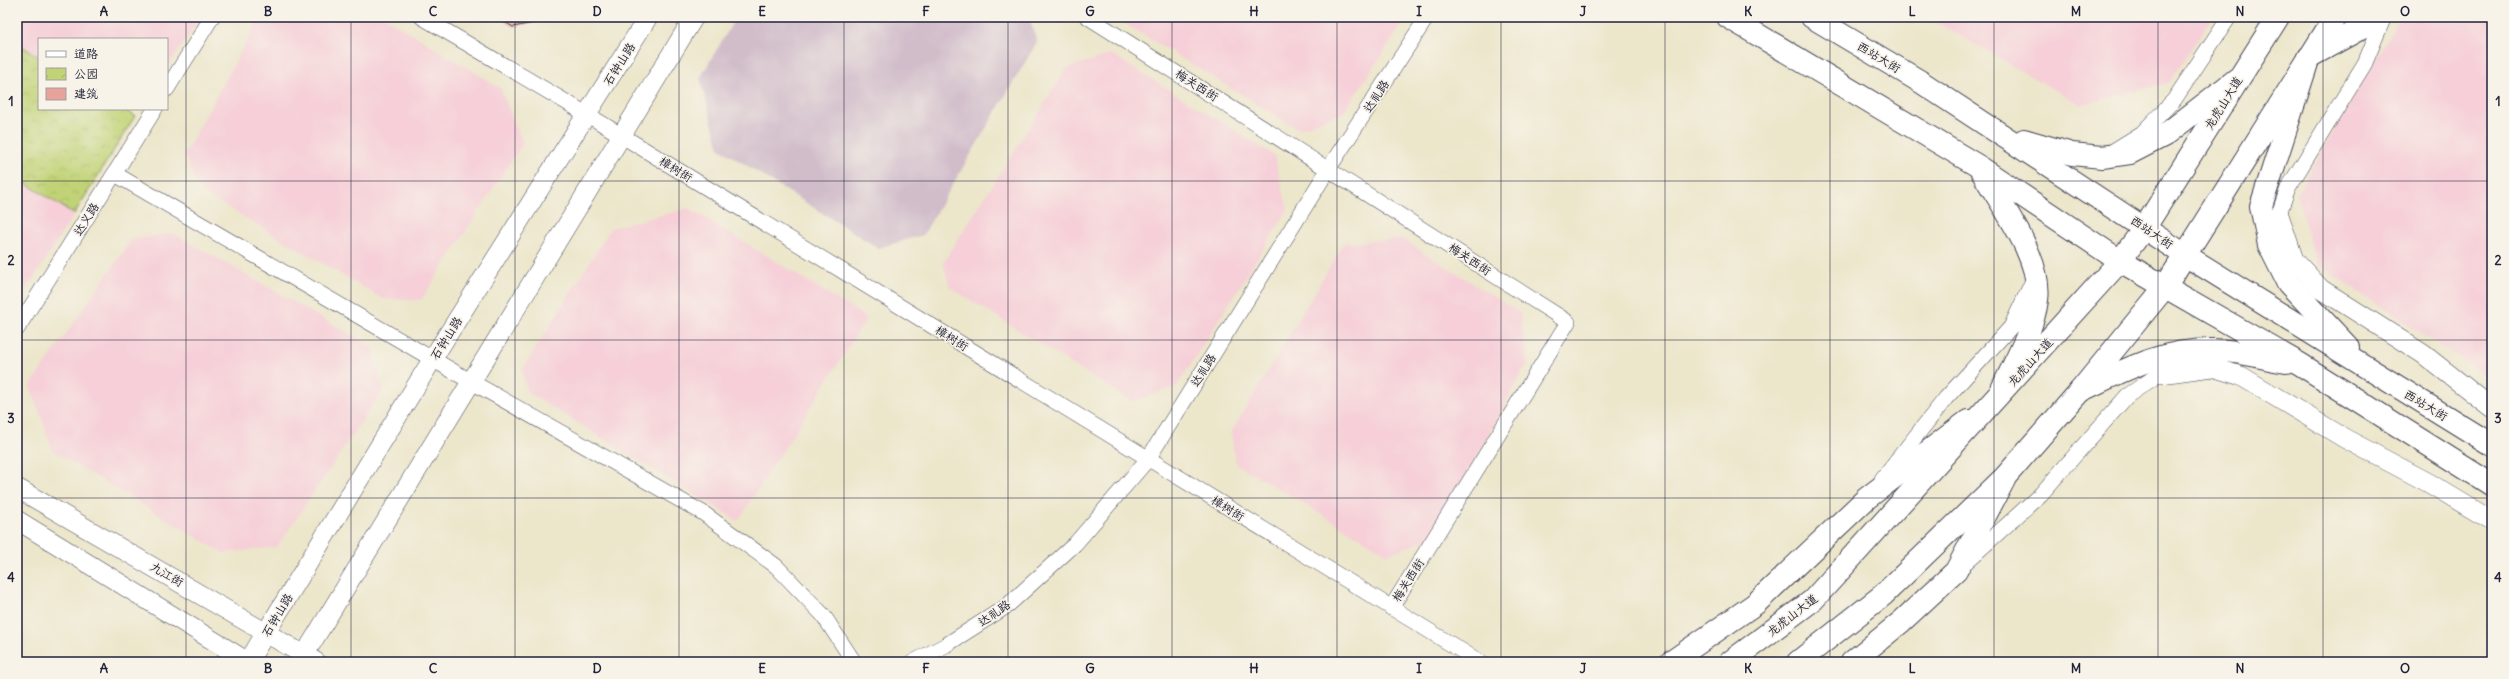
<svg xmlns="http://www.w3.org/2000/svg" width="2509" height="679" font-family="Delius,'LXGW WenKai TC',sans-serif">
	<style>
		.built { fill: #f6cfd8 }
		.industrial { fill: #d1bdca }
		.park { fill: url(#park-crowns); stroke: #727a58 }
		.building { fill: #e7a29c }
		.lines { fill: none; stroke-linecap: round; stroke-linejoin: round }
		.minor-casing { stroke: #403f51; stroke-width: 16 }
		.tertiary-casing { stroke: #403f51; stroke-width: 20 }
		.secondary-casing { stroke: #403f51; stroke-width: 24 }
		.primary-casing { stroke: #403f51; stroke-width: 24 }
		.minor { stroke: #fff; stroke-width: 15 }
		.tertiary { stroke: #fff; stroke-width: 19 }
		.secondary { stroke: #fff; stroke-width: 22 }
		.primary { stroke: #fff; stroke-width: 22 }
		.grid { fill: none; stroke: #22223b; stroke-width: 1; stroke-opacity: 0.55 }
		.labels { text-anchor: middle; dominant-baseline: central; stroke-width: 3.5; stroke-linejoin: round; paint-order: stroke }
		.street-label { font-size: 12px; fill: #22223b; stroke: #f7f3e8 }
		.neatline { fill: none; stroke: #22223b; stroke-width: 1.5 }
		.grid-label { font-size: 13px; text-anchor: middle; font-weight: bold; fill: #22223b }
	</style>
	<defs>
		<pattern id="park-crowns" width="20" height="18" patternUnits="userSpaceOnUse"><rect width="20" height="18" fill="#c1d376"/><path d="M2 6a3 3 0 1 1 6 0M12 15a3 3 0 1 1 6 0" fill="none" stroke="#a6b567"/></pattern>
	</defs>
	<rect width="100%" height="100%" fill="#f7f3e8"/>
	<filter id="ink" filterUnits="userSpaceOnUse"><feTurbulence type="fractalNoise" baseFrequency=".025" numOctaves="2"/><feDisplacementMap in="SourceGraphic" scale="8" xChannelSelector="R" yChannelSelector="G"/><feConvolveMatrix kernelMatrix="1 2 1 2 8 2 1 2 1" color-interpolation-filters="sRGB"/></filter>
	<filter id="wash" filterUnits="userSpaceOnUse"><feTurbulence type="fractalNoise" baseFrequency=".012" numOctaves="4" result="noise"/><feDisplacementMap in="SourceGraphic" scale="16" xChannelSelector="R" yChannelSelector="G"/><feGaussianBlur stdDeviation="0.9" result="paint"/><feColorMatrix in="noise" values="0 0 0 0 0 0 0 0 0 0 0 0 0 0 0 0 0 1.4 0 .05"/><feComposite in="paint" operator="in"/></filter>
	<g filter="url(#wash)">
		<rect width="100%" height="100%" fill="#ece6cb"/>
		<g class="built">
			<polygon points="17,17 201,17 167,68 167,39 39,39 39,57 17,43"/>
			<polygon points="260,17 384,17 500,88 523,143 421,300 383,299 200,191 184,155"/>
			<polygon points="1114,17 1407,17 1343,113 1298,129"/>
			<polygon points="1927,17 2213,17 2169,83 2081,105"/>
			<polygon points="2400,17 2492,17 2492,379 2317,265 2296,195"/>
			<polygon points="1111,54 1274,155 1288,210 1177,386 1132,402 950,287 943,263 1067,68"/>
			<polygon points="17,178 74,214 17,304"/>
			<polygon points="689,208 867,318 738,521 527,392 522,370 611,228"/>
			<polygon points="173,233 372,347 383,390 277,547 223,553 53,451 30,386 131,240"/>
			<polygon points="1402,239 1520,313 1528,362 1432,538 1388,554 1236,464 1231,433 1344,243"/>
		</g>
		<polygon class="industrial" points="736,17 1029,17 1037,42 923,235 878,248 719,148 700,78"/>
		<polygon class="park" points="17,43 39,57 39,109 124,109 135,116 74,214 17,178"/>
		<g id="blocks">
			<polygon class="building" points="497,17 558,17 558,18 513,27"/>
		</g>
	</g>
	<g filter="url(#ink)">
		<use href="#blocks" fill-opacity="0" stroke="#403f51" stroke-width="1"/>
		<g class="lines">
			<g class="minor-casing">
				<g id="minor">
					<polyline points="422,17 588,115 1480,662"/>
					<polyline points="1088,17 1568,322 1391,608"/>
					<polyline points="167,89 212,17"/>
					<polyline points="2113,151 2142,133 2174,100 2229,17"/>
					<polyline points="115,174 470,381 703,513 776,566 823,615 854,662"/>
					<polyline points="2275,225 2288,188 2365,63 2384,17"/>
					<polyline points="17,329 155,109"/>
					<polyline points="1882,479 1946,398 2011,327 2035,276"/>
					<polyline points="1966,562 2041,494 2127,396 2168,368"/>
					<polyline points="913,662 946,645 1007,606 1075,544 1148,459 1329,168 1427,17"/>
				</g>
			</g>
			<g class="tertiary-casing">
				<g id="tertiary">
					<polyline points="2279,215 2294,260 2321,289 2423,354 2492,408"/>
					<polyline points="2161,374 2212,367 2241,376 2344,438 2429,483 2492,521"/>
					<polyline points="17,488 316,662"/>
					<polyline points="17,520 248,662"/>
					<polyline points="248,662 433,358 648,17"/>
					<polyline points="300,662 694,17"/>
				</g>
			</g>
			<g class="secondary-casing">
				<g id="secondary">
					<polyline points="1728,17 1978,166 2120,261 2300,364 2492,485"/>
					<polyline points="1812,17 1921,82 2185,255 2492,445"/>
					<polyline points="2024,140 2072,154 2102,157 2130,153 2165,135 2237,79"/>
					<path d="M1981,170C2001,205 2043,259 2037,300C2033,331 2015,361 2002,389"/>
					<polyline points="2348,347 2288,283 2269,245 2261,206 2309,57 2365,26 2371,17"/>
					<path d="M2080,391C2125,370 2162,349 2213,350C2237,350 2262,358 2286,362"/>
					<polyline points="1671,662 1755,604 1867,498 1968,421"/>
					<polyline points="1852,662 1901,622 1956,571 2004,480"/>
				</g>
			</g>
			<g class="primary-casing">
				<g id="primary">
					<polyline points="1730,662 1813,600 2120,261 2145,227 2278,17"/>
					<polyline points="1798,662 1883,595 2005,477 2080,391 2165,287 2335,17"/>
				</g>
			</g>
			<use href="#minor" class="minor"/>
			<use href="#tertiary" class="tertiary"/>
			<use href="#secondary" class="secondary"/>
			<use href="#primary" class="primary"/>
		</g>
	</g>
	<path class="grid" d="M186,17V662M351,17V662M515,17V662M679,17V662M844,17V662M1008,17V662M1172,17V662M1337,17V662M1501,17V662M1665,17V662M1830,17V662M1994,17V662M2158,17V662M2323,17V662M17,181H2492M17,340H2492M17,498H2492"/>
	<g class="labels">
		<g class="street-label">
			<text transform="translate(1879 57) rotate(31)">西站大街</text>
			<text transform="translate(619 64) rotate(-58)">石钟山路</text>
			<text transform="translate(1197 85) rotate(32)">梅关西街</text>
			<text transform="translate(1376 96) rotate(-57)">达礼路</text>
			<text transform="translate(2223 103) rotate(-58)">龙虎山大道</text>
			<text transform="translate(676 169) rotate(32)">樟树街</text>
			<text transform="translate(86 219) rotate(-58)">达义路</text>
			<text transform="translate(2152 232) rotate(34)">西站大街</text>
			<text transform="translate(1470 259) rotate(33)">梅关西街</text>
			<text transform="translate(446 338) rotate(-58)">石钟山路</text>
			<text transform="translate(952 338) rotate(32)">樟树街</text>
			<text transform="translate(2030 362) rotate(-48)">龙虎山大道</text>
			<text transform="translate(1203 370) rotate(-58)">达礼路</text>
			<text transform="translate(2426 405) rotate(31)">西站大街</text>
			<text transform="translate(1228 508) rotate(32)">樟树街</text>
			<text transform="translate(167 574) rotate(30)">九江街</text>
			<text transform="translate(1408 580) rotate(-58)">梅关西街</text>
			<text transform="translate(994 613) rotate(-35)">达礼路</text>
			<text transform="translate(277 615) rotate(-59)">石钟山路</text>
			<text transform="translate(1792 615) rotate(-38)">龙虎山大道</text>
		</g>
	</g>
	<rect width="2509" height="679" fill="none" stroke="#f7f3e8" stroke-width="44"/>
	<rect x="38" y="38" width="130" height="72" fill="#f7f3e8" stroke="#a29fa3"/>
	<rect x="46" y="51" width="20" height="6" fill="#ffffff" stroke="#a29fa3"/>
	<text x="74" y="58" font-size="12" fill="#22223b">道路</text>
	<rect x="46" y="68" width="20" height="12" fill="url(#park-crowns)" stroke="#a29fa3"/>
	<text x="74" y="78" font-size="12" fill="#22223b">公园</text>
	<rect x="46" y="88" width="20" height="12" fill="#e7a29c" stroke="#a29fa3"/>
	<text x="74" y="98" font-size="12" fill="#22223b">建筑</text>
	<rect x="22" y="22" width="2465" height="635" class="neatline"/>
	<g class="grid-label">
		<text x="104" y="16">A</text>
		<text x="268" y="16">B</text>
		<text x="433" y="16">C</text>
		<text x="597" y="16">D</text>
		<text x="762" y="16">E</text>
		<text x="926" y="16">F</text>
		<text x="1090" y="16">G</text>
		<text x="1254" y="16">H</text>
		<text x="1419" y="16">I</text>
		<text x="1583" y="16">J</text>
		<text x="1748" y="16">K</text>
		<text x="1912" y="16">L</text>
		<text x="2076" y="16">M</text>
		<text x="2240" y="16">N</text>
		<text x="2405" y="16">O</text>
		<text x="11" y="106">1</text>
		<text x="2498" y="106">1</text>
		<text x="11" y="265">2</text>
		<text x="2498" y="265">2</text>
		<text x="11" y="423">3</text>
		<text x="2498" y="423">3</text>
		<text x="11" y="582">4</text>
		<text x="2498" y="582">4</text>
		<text x="104" y="673">A</text>
		<text x="268" y="673">B</text>
		<text x="433" y="673">C</text>
		<text x="597" y="673">D</text>
		<text x="762" y="673">E</text>
		<text x="926" y="673">F</text>
		<text x="1090" y="673">G</text>
		<text x="1254" y="673">H</text>
		<text x="1419" y="673">I</text>
		<text x="1583" y="673">J</text>
		<text x="1748" y="673">K</text>
		<text x="1912" y="673">L</text>
		<text x="2076" y="673">M</text>
		<text x="2240" y="673">N</text>
		<text x="2405" y="673">O</text>
	</g>
</svg>
